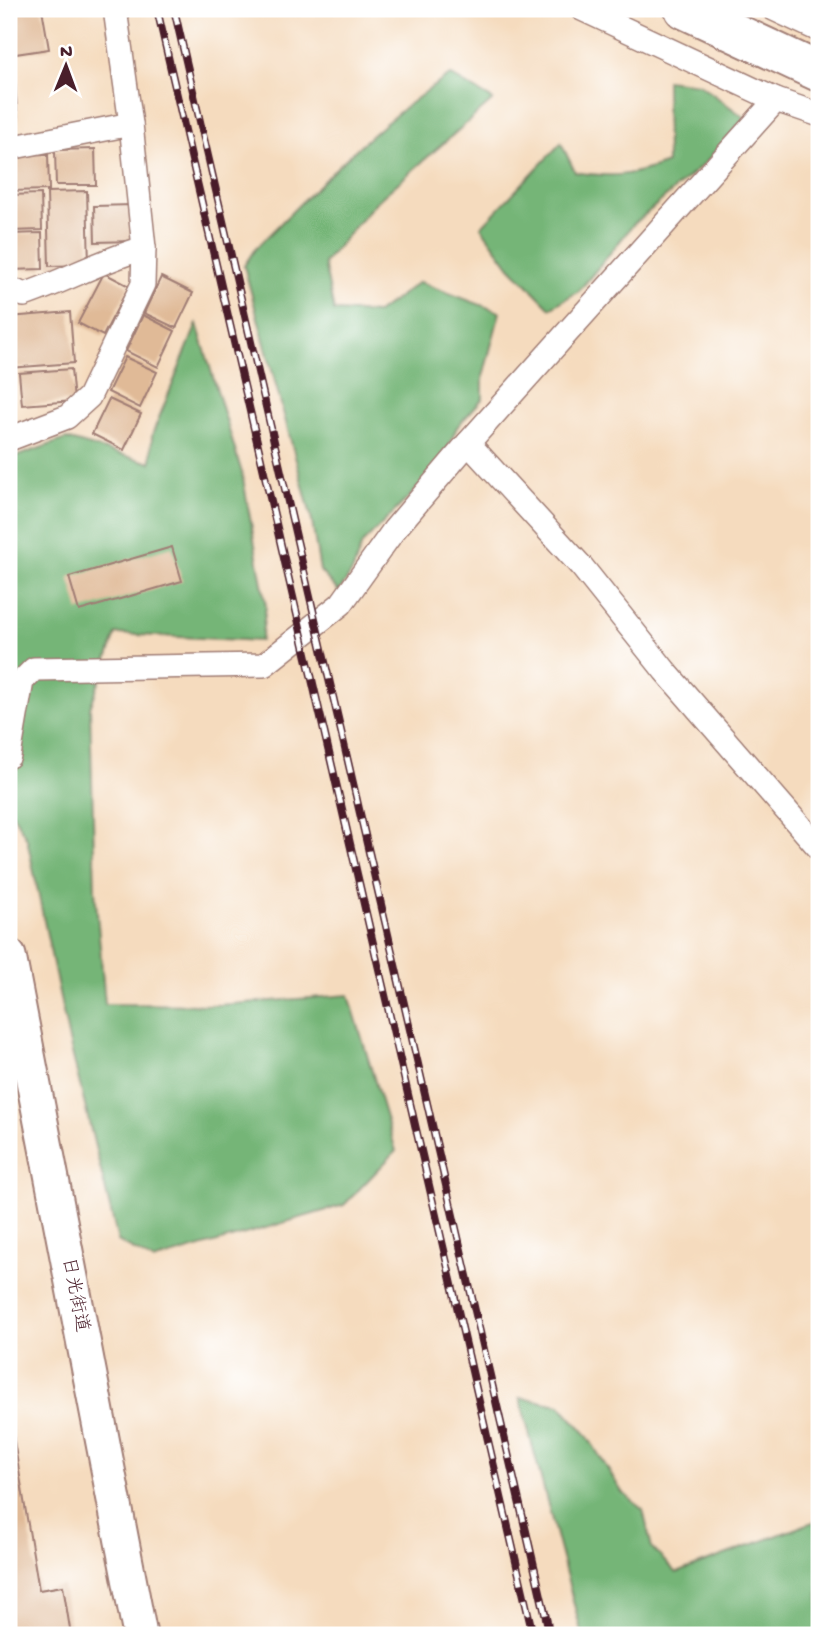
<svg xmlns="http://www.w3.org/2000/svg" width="828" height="1644" font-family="'Gochi Hand','Klee One',sans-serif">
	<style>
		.forest { fill: #74b577; stroke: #5f6a51; stroke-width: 2 }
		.building { fill: #e0ba97 }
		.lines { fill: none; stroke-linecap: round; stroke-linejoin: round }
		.street-casing { stroke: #a07d74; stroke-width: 26 }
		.secondary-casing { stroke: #a07d74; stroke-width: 37 }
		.highway-casing { stroke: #a07d74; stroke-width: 42 }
		.street { stroke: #fff; stroke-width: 23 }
		.secondary { stroke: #fff; stroke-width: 33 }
		.highway { stroke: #fff; stroke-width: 38 }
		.rail-casing { stroke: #4a1f2b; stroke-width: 8 }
		.rail { stroke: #fff; stroke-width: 5; stroke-dasharray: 16; stroke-linecap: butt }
		.labels { text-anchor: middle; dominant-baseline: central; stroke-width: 6; stroke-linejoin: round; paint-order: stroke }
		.street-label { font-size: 19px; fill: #4a1f2b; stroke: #fff }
	</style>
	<rect width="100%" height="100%" fill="#fff"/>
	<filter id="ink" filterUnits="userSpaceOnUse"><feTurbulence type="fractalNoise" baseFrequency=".0143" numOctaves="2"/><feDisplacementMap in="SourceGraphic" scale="14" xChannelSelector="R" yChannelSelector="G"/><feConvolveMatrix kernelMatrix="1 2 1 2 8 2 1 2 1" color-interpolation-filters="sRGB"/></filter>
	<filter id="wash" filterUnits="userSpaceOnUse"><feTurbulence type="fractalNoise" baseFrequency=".00686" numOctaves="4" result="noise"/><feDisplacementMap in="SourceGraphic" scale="28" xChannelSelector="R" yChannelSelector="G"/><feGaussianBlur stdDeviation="1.57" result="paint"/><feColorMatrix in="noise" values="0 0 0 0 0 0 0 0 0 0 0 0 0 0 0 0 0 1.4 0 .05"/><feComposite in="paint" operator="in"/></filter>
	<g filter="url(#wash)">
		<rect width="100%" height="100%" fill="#f5dbbe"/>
		<g class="forest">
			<path d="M450,75L493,100L375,203L324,263L334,311L377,313L419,282L500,312L483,377V398L457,427L445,455L425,481L362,544L353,570L339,592L320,571L311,516L244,266L255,249C318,186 375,124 450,75Z"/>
			<path d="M666,80L699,84L745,118L705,163L633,225L579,291L550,308L510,267L481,227L561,143L575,172C612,178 632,176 667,163Z"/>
			<polygon points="197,324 242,473 266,606 261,641 116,634 90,708 95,890 105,1004 218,1005 349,995 396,1151 344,1205 153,1261 118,1241 68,1036 27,839 9,807 9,459 66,439 151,463 152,435"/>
			<polygon points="520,1398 560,1405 586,1434 622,1492 643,1510 652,1548 676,1573 816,1521 819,1513 819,1635 582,1635"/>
		</g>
		<g id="blocks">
			<g class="building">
				<polygon points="9,9 42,9 49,49 9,55"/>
				<polygon points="9,68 14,68 18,123 9,124"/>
				<polygon points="95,149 96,185 56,185 55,150"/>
				<polygon points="48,154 49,190 9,191 9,155"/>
				<polygon points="87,191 89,265 49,266 47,192"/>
				<polygon points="41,194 42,230 9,231 9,195"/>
				<polygon points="133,205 134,241 95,242 94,206"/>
				<polygon points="42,233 43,269 9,270 9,234"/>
				<polygon points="104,273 129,286 103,336 78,323"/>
				<polygon points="161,277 193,293 176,328 144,313"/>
				<polygon points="70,312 74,363 9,368 9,317"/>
				<polygon points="143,315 175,331 158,367 126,351"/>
				<polygon points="125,357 157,372 140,408 108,392"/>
				<polygon points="71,369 74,401 22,405 19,373"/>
				<polygon points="109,399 141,414 124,450 92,434"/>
				<polygon points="172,547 182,581 79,611 69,577"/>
				<polygon points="9,1411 39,1590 63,1586 71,1635 9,1635"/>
			</g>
		</g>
	</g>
	<g filter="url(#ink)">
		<use href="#blocks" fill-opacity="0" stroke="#a07d74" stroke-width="2"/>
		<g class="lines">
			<g class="street-casing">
				<g id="street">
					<polyline points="115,9 131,124"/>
					<polyline points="582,9 776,100"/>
					<polyline points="774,9 819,30"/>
					<polyline points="9,148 131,124 144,248 143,284 89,397 67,417 9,439"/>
					<path d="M9,288L24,295C65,281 102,260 144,248"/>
					<polyline points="468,443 582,567 665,671 819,848"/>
					<polyline points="9,756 22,681 34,669 264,665 341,604 394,530 468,443 776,100 817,114 819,111"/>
				</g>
			</g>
			<g class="secondary-casing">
				<polyline id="secondary" points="9,956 140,1635"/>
			</g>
			<g class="highway-casing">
				<polyline id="highway" points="684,9 819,72"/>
			</g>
			<use href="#street" class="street"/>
			<use href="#secondary" class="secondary"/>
			<use href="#highway" class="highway"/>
			<g class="rail-casing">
				<g id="rail">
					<polyline points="157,9 533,1635"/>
					<polyline points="174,9 550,1635"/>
				</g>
			</g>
			<use href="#rail" class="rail"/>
		</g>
	</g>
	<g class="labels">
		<g class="street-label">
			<text transform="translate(74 1295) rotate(79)">日光街道</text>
		</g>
	</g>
	<rect width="828" height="1644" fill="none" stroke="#fff" stroke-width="35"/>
	<g transform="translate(66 66) rotate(1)" stroke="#ffffff" stroke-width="5" paint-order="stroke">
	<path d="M0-5L12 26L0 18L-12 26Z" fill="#4a1f2b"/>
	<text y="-10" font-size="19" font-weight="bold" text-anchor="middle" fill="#4a1f2b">N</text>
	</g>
</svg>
